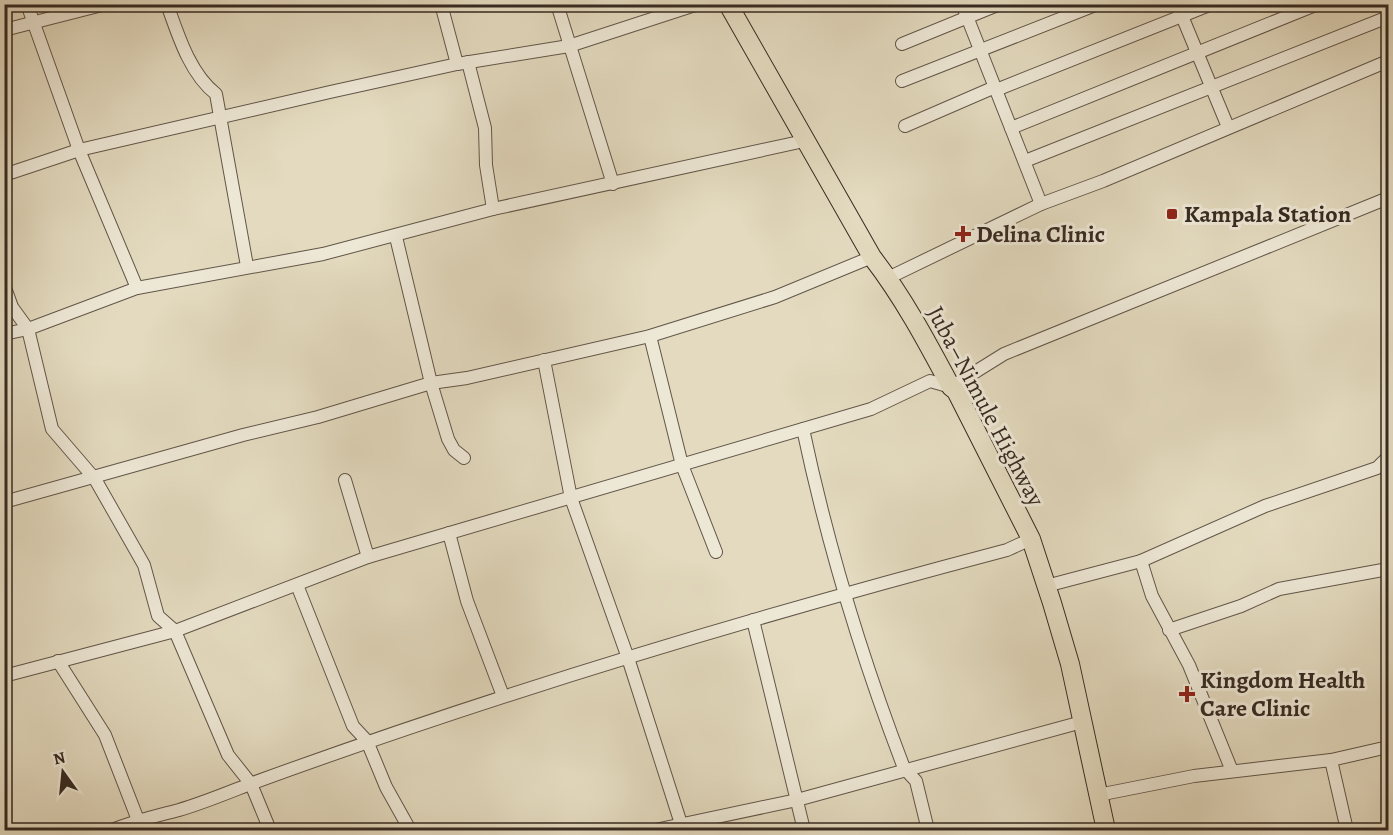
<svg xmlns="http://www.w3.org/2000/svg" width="1393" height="835" font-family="Alegreya,serif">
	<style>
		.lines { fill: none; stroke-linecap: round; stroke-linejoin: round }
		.minor-casing { stroke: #625649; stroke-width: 14 }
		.primary-casing { stroke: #372a22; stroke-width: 20 }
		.minor { stroke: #ede7d5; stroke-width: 12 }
		.primary { stroke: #e3dabf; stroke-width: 18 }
		.poi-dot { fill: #8f2418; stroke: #ede7d5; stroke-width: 2 }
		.labels { text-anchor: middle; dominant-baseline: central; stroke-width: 6; stroke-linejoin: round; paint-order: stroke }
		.poi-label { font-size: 24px; font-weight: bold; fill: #372a22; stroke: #ede7d5; text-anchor: start }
		.street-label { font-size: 24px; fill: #372a22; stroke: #ede7d5 }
	</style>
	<rect width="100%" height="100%" fill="#e3dabf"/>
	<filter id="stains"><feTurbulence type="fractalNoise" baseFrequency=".00333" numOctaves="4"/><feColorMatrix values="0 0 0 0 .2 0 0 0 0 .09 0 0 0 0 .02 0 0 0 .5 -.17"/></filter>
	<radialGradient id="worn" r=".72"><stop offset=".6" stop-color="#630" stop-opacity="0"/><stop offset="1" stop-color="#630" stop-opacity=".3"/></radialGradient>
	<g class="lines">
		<g class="minor-casing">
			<g id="minor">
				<polyline points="27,4 79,150 137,288"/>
				<path d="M167,4C178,35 190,74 216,94L247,266"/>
				<polyline points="441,4 457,64"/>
				<polyline points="557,4 613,184"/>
				<polyline points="962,4 1041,204"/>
				<polyline points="1177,4 1228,127"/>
				<polyline points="4,30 106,4"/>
				<polyline points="902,44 1000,4"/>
				<polyline points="468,62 485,128 486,165 493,209"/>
				<polyline points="902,81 1098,4"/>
				<polyline points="996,90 1212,4"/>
				<polyline points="905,126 995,87"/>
				<polyline points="1011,128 1318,4"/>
				<polyline points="1025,161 1388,17"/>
				<polyline points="4,175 79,150 330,92 457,64 569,46 698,4"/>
				<polyline points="396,237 431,383 448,439 454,450 464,458"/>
				<polyline points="888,278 1041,204 1103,181 1388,61"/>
				<polyline points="4,285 12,307 28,329 52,429 95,479 144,565 158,616 175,631 228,755 251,784 270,830"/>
				<polyline points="4,334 28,329 137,288 323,254 493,209 804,141"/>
				<polyline points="650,336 682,465 716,552"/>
				<polyline points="544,360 571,498 628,658 683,830"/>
				<path d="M803,429C828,547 861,656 904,768L916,781L928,830"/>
				<polyline points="345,480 368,557"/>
				<polyline points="4,502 243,435 318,417 431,383 467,378 650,336 775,297 872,257"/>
				<polyline points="449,533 467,601 503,696"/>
				<polyline points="1141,561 1265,506 1377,468 1388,457"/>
				<polyline points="297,585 353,726 367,741 386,787 410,830"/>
				<polyline points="1046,586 1141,561 1152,596 1189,665 1232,771"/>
				<polyline points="753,620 804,830"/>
				<polyline points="1169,630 1241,606 1279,589 1388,569"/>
				<polyline points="58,661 105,735 138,820"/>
				<polyline points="4,676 175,631 368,557 871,409 930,381 951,387 1004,354 1388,198"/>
				<polyline points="1331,760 1347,830"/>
				<polyline points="1098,795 1194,776 1331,760 1388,747"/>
				<path d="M112,830C134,821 156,816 179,810C203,803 227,793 250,784C499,693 752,617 1007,550L1031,539"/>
				<polyline points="655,830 797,800 1082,722"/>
			</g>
		</g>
		<g class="primary-casing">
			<path id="primary" d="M728,4L872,257C903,297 927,342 951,387L956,391L1031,539L1052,603L1070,664L1106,830"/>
		</g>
		<use href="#minor" class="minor"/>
		<use href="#primary" class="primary"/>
	</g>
	<g class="poi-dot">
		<rect x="1166" y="208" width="12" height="12" rx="3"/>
		<path d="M960 225h6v6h6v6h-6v6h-6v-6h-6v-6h6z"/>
		<path d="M1184 685h6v6h6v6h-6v6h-6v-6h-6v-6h6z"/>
	</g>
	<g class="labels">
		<g class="poi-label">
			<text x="1184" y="214">Kampala Station</text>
			<text x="976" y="234">Delina Clinic</text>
			<text x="1200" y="680">Kingdom Health<tspan x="1200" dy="28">Care Clinic</tspan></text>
		</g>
		<g class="street-label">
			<text transform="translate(986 406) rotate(62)">Juba–Nimule Highway</text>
		</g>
	</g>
	<rect width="1393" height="835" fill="none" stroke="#e3dabf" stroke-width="24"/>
	<rect x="6" y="6" width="1381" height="823" fill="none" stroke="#372a22" stroke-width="3"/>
	<rect x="12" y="12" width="1369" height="811" fill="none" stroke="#372a22" stroke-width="1.5"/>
	<g transform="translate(63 772) rotate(345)" stroke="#ede7d5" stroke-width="4.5" paint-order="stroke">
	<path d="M0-4.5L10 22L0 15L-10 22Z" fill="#372a22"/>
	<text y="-9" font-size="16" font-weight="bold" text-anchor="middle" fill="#372a22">N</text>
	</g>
	<rect width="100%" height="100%" filter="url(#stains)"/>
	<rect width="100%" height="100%" fill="url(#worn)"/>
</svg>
